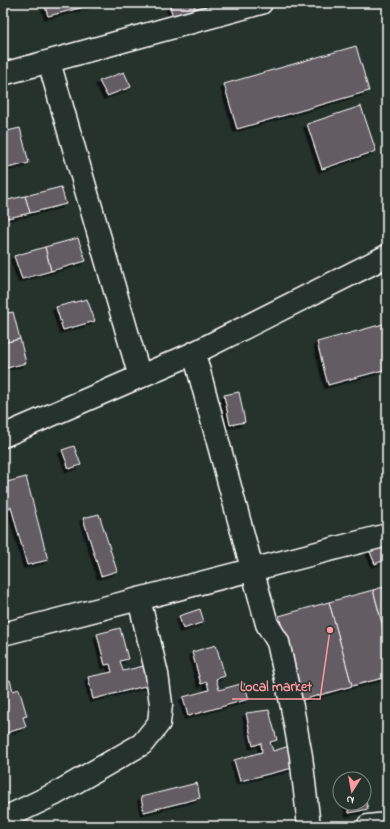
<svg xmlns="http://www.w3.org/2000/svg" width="390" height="829" font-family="'Indie Flower',sans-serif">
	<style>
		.building { fill: #645c64; stroke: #fff; filter: url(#shadow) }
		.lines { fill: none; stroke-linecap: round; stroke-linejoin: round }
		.minor-casing { stroke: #fff; stroke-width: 25 }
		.minor { stroke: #26332d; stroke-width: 22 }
		.leader { fill: none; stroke: #ff9aa2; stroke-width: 1.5 }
		.callout-dot { fill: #ff9aa2; stroke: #26332d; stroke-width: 1.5 }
		.callout-label { font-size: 14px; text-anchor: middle; font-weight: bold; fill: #ff9aa2; stroke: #26332d; stroke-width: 3; stroke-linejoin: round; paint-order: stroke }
	</style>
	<defs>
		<filter id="shadow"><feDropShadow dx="-3.5" dy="3.5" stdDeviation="0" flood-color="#0009"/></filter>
	</defs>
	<rect width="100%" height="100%" fill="#26332d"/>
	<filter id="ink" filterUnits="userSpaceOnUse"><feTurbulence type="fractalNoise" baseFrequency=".025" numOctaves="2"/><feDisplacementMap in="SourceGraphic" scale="8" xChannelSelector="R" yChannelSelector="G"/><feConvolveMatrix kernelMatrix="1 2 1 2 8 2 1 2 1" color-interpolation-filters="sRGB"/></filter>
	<g filter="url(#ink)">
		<g class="building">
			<polygon points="44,3 100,3 48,16"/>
			<polygon points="169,3 194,3 196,12 173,17"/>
			<polygon points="356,46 369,91 237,129 224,84"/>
			<polygon points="124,72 131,87 107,96 99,81"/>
			<polygon points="361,106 376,151 322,169 307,124"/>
			<polygon points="20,128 29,163 3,169 3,140 5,139 3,132"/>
			<polygon points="61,187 66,204 30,213 25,196"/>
			<polygon points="25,196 30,213 3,219 3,201"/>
			<polygon points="78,238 86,261 51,271 45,247"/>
			<polygon points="45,247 51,271 22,279 14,256"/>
			<polygon points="87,299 95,321 63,330 56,307"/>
			<polygon points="13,312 20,339 3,343 3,314"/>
			<polygon points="387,323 387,369 328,385 317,342"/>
			<polygon points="20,339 26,363 3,369 3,343"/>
			<polygon points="239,392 245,422 230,425 224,395"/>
			<polygon points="74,446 81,465 69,469 62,450"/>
			<polygon points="26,477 48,560 27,565 11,507 3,509 3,483"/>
			<polygon points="99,514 117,571 101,576 83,518"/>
			<polygon points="387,542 387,559 375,564 369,549"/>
			<polygon points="387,586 387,642 373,590"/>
			<polygon points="373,590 387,642 387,677 352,686 329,602"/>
			<polygon points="329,602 352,686 302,700 279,616"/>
			<polygon points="200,609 204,622 183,629 179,616"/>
			<polygon points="120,628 128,659 120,661 123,671 148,665 153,684 93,699 88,677 112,672 110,664 105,665 97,634"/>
			<polygon points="216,645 225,676 216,679 219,690 244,683 249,699 188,716 183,697 209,690 207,682 201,684 192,652"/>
			<polygon points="10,680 13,691 19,689 27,716 23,717 26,727 3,734 3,682"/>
			<polygon points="269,710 277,740 270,742 273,751 296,744 301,766 240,781 234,760 262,752 261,743 253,746 246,713"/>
			<polygon points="197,783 200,798 144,812 141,797"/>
			<polygon points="364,795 368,809 349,813 347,803 364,803"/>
		</g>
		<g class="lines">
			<g class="minor-casing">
				<g id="minor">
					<polyline points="49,62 140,377"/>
					<polyline points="3,74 261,3"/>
					<polyline points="194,353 267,624 278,642 292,707 301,756 309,826"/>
					<polyline points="3,436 194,353 387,256"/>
					<polyline points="3,634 387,535"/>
					<polyline points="3,819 55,794 142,744 159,723 161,704 157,674 139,599"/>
					<polyline points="368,826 387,824"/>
				</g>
			</g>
			<use href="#minor" class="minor"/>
		</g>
	</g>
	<path class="leader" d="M330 630L320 699H232"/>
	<circle class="callout-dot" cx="330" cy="630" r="4"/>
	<g class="callout-label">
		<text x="276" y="691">Local market</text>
	</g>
	<rect width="390" height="829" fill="none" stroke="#26332d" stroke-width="16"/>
	<rect x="8" y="8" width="374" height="813" fill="none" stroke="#fff" stroke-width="1.5" filter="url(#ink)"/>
	<g transform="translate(352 791) rotate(191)"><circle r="19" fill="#26332d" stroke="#7d8581"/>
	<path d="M0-3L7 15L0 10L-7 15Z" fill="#ff9aa2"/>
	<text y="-6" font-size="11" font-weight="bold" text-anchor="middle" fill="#ffffff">N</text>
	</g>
</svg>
